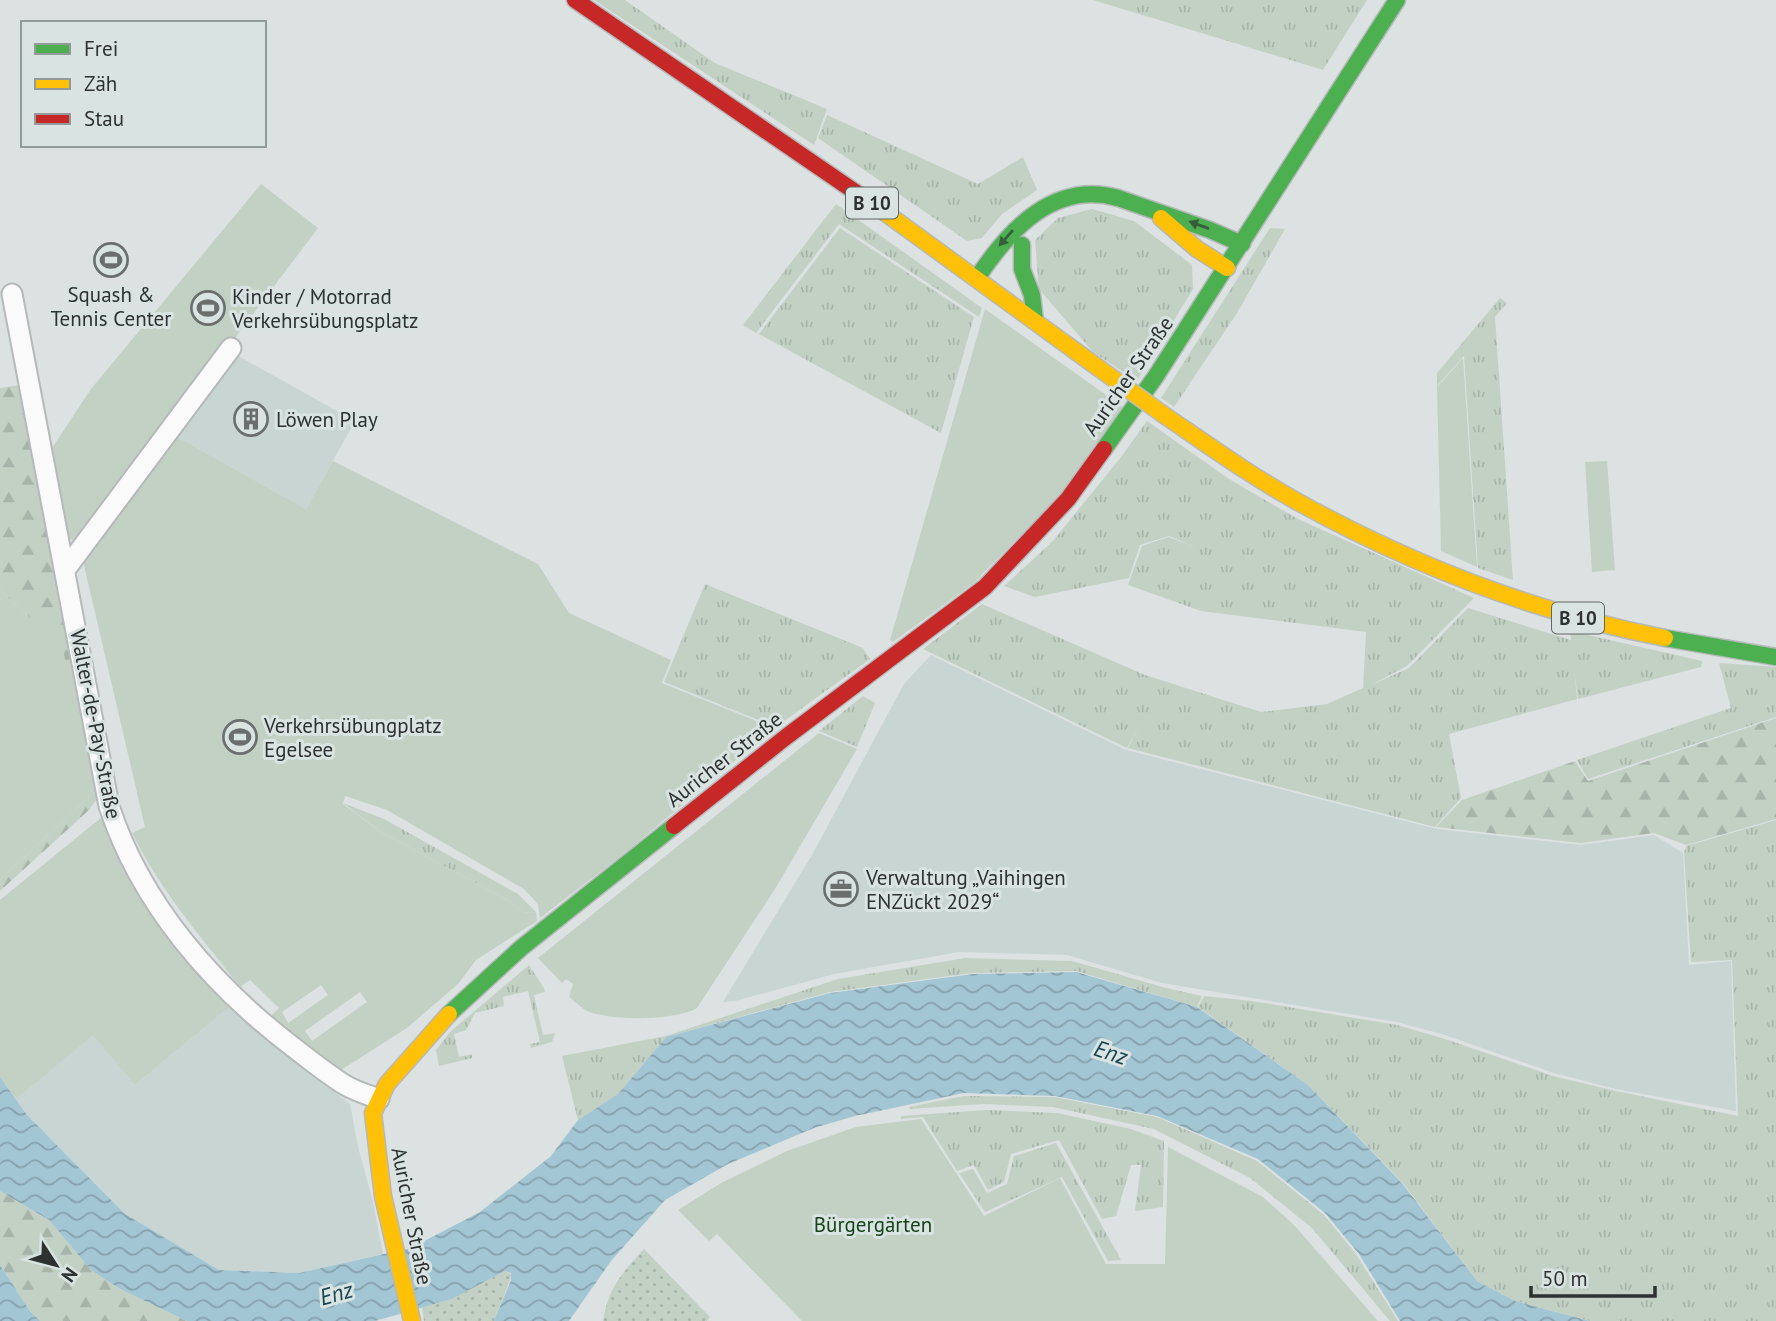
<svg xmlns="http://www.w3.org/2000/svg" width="1776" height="1321" font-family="'PT Sans',sans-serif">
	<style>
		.built { fill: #c8d5d3 }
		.grass { fill: url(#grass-tufts) }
		.forest { fill: url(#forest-firs) }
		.park { fill: url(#park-dots) }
		.garden { fill: #c3d1c5; fill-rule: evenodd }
		.water { fill: url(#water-waves) }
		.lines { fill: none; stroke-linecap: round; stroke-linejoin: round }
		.street-casing { stroke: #b5b9b9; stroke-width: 23 }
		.fast-casing { stroke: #b5b9b9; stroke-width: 19 }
		.slow-casing { stroke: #b5b9b9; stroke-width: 19 }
		.jam-casing { stroke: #b5b9b9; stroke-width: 19 }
		.street { stroke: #fafafa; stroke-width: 19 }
		.fast { stroke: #4caf50; stroke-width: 16 }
		.slow { stroke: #ffc107; stroke-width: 16 }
		.jam { stroke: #c62828; stroke-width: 16 }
		.slow-bridge-casing { stroke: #b9bcbc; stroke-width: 19; stroke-linecap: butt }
		.slow-bridge { stroke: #ffc107; stroke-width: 16 }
		.oneway { fill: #385d3b }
		.labels { text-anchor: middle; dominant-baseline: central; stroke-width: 6; stroke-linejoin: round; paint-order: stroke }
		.shield { fill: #d9e4e2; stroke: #616765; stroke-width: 2 }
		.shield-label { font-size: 19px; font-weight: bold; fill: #2d3130 }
		.poi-label { font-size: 21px; fill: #2d3130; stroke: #d9e4e2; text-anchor: start }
		.street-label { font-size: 21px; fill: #2d3130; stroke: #d9e4e2 }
		.park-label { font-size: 21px; fill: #164418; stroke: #d9e4e2 }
		.water-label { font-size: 23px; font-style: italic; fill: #1a4554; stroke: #d9e4e2 }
	</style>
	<defs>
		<pattern id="grass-tufts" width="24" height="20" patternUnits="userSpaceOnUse" patternTransform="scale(1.75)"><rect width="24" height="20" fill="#c3d1c5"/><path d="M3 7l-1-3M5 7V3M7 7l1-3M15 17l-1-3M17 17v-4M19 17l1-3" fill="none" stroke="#a8b4aa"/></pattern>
		<pattern id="forest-firs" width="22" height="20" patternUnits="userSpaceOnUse" patternTransform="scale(1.75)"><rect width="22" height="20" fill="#c3d1c5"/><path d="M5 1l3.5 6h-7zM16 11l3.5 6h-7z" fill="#a8b4aa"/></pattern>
		<pattern id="park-dots" width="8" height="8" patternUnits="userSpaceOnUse" patternTransform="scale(1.75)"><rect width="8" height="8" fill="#c3d1c5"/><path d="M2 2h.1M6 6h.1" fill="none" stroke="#a8b4aa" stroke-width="1.8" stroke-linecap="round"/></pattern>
		<pattern id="water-waves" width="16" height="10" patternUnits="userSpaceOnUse" patternTransform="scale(1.75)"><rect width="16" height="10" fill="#a3c6d4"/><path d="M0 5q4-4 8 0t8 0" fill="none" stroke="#85a1ac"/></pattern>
	</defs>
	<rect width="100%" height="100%" fill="#dce1e1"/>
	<g class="built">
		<polygon points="231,352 355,421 306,509 170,433"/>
		<polygon points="931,655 1126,750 1437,829 1581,845 1654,835 1683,853 1689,965 1731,961 1736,1111 1616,1089 1554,1073 1442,1034 1397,1022 1162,983 1067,955 959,952 834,974 735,1001 723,1002 812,855 904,684"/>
		<polygon points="229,1007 251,1027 350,1104 358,1147 372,1198 383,1254 299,1273 219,1270 125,1214 27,1115 16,1099 93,1034 135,1085"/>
	</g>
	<g class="grass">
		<polygon points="594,0 625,0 715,63 827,109 814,145"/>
		<polygon points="1093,0 1367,0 1323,70"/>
		<polygon points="827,115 978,184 1023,157 1037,190 1002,214 982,238 967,241 818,138"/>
		<polygon points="836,204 982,308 979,317 839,224 756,333 743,325"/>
		<polygon points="1092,209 1134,221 1192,265 1193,289 1137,381 1093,352 1039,289 1035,240 1058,218"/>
		<polygon points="840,228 974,317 941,433 759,334"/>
		<polygon points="1270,228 1285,229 1237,313 1174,407 1161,398"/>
		<polygon points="1500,298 1507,303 1495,317 1513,580 1478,568 1464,356 1437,386 1437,373"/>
		<polygon points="1147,421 1229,479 1298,519 1474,598 1407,666 1371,685 1409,668 1468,608 1571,640 1570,631 1702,661 1701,667 1578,699 1574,669 1577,699 1449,734 1461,798 1435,827 1128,748 1138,728 1127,748 923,649 982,604 1145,675 1261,712 1327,704 1363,688 1366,632 1201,611 1128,585 1142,546 1168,537 1193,546 1169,536 1140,545 1129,578 1035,597 1004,586 1053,541 1121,457"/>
		<polygon points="705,584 863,648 870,659 776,727 664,682"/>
		<polygon points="1719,663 1776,667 1776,717 1588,779 1577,760 1731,708"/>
		<polygon points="863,696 875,703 857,747 819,731"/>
		<polygon points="343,803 384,819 518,894 536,912 524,913 509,901 381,832"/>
		<polygon points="1776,820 1776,1321 1590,1321 1515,1301 1477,1281 1403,1183 1308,1085 1198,1007 1204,996 1252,1001 1397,1025 1442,1038 1553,1076 1616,1091 1738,1116 1732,960 1691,962 1684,853 1686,846"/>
		<polygon points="965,958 1072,961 1166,988 1202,996 1197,1007 1076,971 972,973 830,992 666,1037 618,1094 578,1120 562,1056 666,1036 838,979"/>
		<polygon points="529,965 544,988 545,992 534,995 543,1035 555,1033 552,1042 531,1048 530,1044 540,1042 528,991 503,997 504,1006 475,1013 466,1030 454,1034 459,1057 472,1054 472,1058 439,1066 436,1050 450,1032"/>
		<polygon points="963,1096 1054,1097 1157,1117 1257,1161 1323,1214 1356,1254 1398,1321 1390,1321 1312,1228 1250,1178 1154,1129 1053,1107 983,1104 909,1109 909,1107"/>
		<polygon points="986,1110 1057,1113 1131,1129 1164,1141 1163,1207 1135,1211 1141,1165 1131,1165 1116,1216 1102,1219 1059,1140 1011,1154 1004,1182 988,1190 974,1165 957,1171 923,1117 901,1119 901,1116"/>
		<polygon points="1056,1143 1121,1260 1108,1261 1062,1177 985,1212 959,1173 973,1169 987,1193 1007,1184 1014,1156"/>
	</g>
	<g class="forest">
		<polygon points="19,385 102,792 89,810 0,891 0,880 93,793 28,616 0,590 0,388"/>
		<polygon points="1776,718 1776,819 1686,845 1654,833 1581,843 1436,827 1462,800 1575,761 1588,781"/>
		<polygon points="0,1191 49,1220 91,1270 120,1289 187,1321 40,1321 30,1311 0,1265"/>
	</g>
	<g class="park">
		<path d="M644,1249L710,1317L707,1321H603C608,1288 622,1273 644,1249Z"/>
		<polygon points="505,1271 512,1275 494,1321 424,1321 422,1307 452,1299"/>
	</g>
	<g class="garden">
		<polygon points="261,184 318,228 88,533 73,540 66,537 48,454 91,389"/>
		<polygon points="985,309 1123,407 1060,495 974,583 893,642 890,640"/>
		<polygon points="1463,358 1477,567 1441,551 1437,387"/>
		<path d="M170,433L306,509L333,461L538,564L569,613L671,660L662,683L774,728L626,852L540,918L538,904L524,889L387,810L345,796L343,804L381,832L509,901L524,913L536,912L537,921L476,960L458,984L407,1028L341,1070L270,1017L279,1008L250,980L240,987C201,937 160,890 132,833L145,827L83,561ZM321,985L328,995L288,1023L282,1012ZM360,992L367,1002L312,1041L305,1031Z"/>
		<polygon points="1607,461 1615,570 1592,572 1585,462"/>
		<polygon points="0,590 28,616 60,639 92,764 93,793 0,880"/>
		<path d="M819,733L857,749L775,889L697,1008C675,1021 610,1021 587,1011C581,1008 575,1001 569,997L573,984L566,979L562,983L538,958Z"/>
		<path d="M102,817C126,891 178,950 229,1007L135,1085L93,1035L16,1099L0,1077V900Z"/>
		<polygon points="921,1119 984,1216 1060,1178 1106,1264 1165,1264 1168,1147 1263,1197 1294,1225 1378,1321 802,1321 717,1234 709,1241 678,1210 721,1183 787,1151 856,1127"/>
	</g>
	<g class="water">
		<polygon points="1076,972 1197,1007 1308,1085 1402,1183 1477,1281 1515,1301 1590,1321 1400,1321 1359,1254 1325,1213 1258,1159 1157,1116 1055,1096 964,1093 855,1116 814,1128 728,1164 665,1200 611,1261 569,1321 494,1321 511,1280 511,1273 505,1271 452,1299 375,1321 187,1321 120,1289 91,1270 49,1220 0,1191 0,1077 27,1115 125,1214 219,1270 299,1273 411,1248 480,1212 551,1156 578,1120 618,1094 666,1037 830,993 973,974"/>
		<polygon points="0,1265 30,1311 40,1321 0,1321"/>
	</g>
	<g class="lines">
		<g class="street-casing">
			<g id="street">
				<path d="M12,294L109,806C141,904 212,985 293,1047C310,1060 327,1074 345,1085C355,1091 368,1095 379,1099"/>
				<polyline points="65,570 231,348"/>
			</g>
		</g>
		<g class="fast-casing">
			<g id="fast">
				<polyline points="1022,245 1022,269 1032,295 1035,321"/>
				<path d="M977,278C1009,230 1054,180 1118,198L1210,230L1242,244"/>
				<polyline points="1104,449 1156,376 1397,0"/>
				<polyline points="1665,638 1776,657"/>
				<polyline points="449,1014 521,948 674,826"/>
			</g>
		</g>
		<g class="slow-casing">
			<g id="slow">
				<polyline points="883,211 1100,369"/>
				<polyline points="1161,218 1197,249 1227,268"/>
				<path d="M1164,415C1208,445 1251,476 1298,502C1412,565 1537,613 1665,638"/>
				<polyline points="412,1321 383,1196 373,1113 387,1084 449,1014"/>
			</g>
		</g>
		<g class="jam-casing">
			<g id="jam">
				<polyline points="575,0 883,211"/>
				<polyline points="674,826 786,737 985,587 1068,499 1104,449"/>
			</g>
		</g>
		<use href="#street" class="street"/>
		<use href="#fast" class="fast"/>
		<use href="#slow" class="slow"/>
		<use href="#jam" class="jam"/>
		<g class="slow-bridge-casing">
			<polyline id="slow-bridge" points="1100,369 1164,415"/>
		</g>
		<use href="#slow-bridge" class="slow-bridge"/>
	</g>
	<defs><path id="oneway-solid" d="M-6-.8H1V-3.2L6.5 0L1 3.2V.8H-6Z" transform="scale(1.75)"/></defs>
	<g class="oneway">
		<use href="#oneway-solid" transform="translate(1199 225) rotate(-160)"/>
		<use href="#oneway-solid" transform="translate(1006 238) rotate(131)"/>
	</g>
	<defs>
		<g id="stadium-ring" transform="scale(1.75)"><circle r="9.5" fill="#d9e4e2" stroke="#6a6f6e" stroke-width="1.5"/><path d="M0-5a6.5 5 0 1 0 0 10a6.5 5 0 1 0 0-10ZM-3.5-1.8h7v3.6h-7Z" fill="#6a6f6e"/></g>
		<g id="building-ring" transform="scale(1.75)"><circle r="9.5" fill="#d9e4e2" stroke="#6a6f6e" stroke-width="1.5"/><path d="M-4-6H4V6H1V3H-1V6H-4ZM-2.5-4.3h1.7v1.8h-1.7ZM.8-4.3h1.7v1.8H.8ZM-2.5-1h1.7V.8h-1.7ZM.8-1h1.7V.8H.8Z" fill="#6a6f6e"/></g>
		<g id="office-ring" transform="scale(1.75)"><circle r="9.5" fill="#d9e4e2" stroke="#6a6f6e" stroke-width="1.5"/><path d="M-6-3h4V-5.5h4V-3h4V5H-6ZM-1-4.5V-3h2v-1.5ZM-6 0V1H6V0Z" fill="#6a6f6e"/></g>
	</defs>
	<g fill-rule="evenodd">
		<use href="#stadium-ring" x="111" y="260"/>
		<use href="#stadium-ring" x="208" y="308"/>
		<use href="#building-ring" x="251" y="419"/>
		<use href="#stadium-ring" x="240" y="737"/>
		<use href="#office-ring" x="841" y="889"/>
	</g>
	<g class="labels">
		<g class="shield">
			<rect x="846" y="187.5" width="52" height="31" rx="5"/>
			<rect x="1552" y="602.5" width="52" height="31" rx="5"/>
		</g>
		<g class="shield-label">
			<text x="872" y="203">B 10</text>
			<text x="1578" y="618">B 10</text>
		</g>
		<g class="poi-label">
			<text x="111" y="294" text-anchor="middle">Squash &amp;<tspan x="111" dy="24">Tennis Center</tspan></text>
			<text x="232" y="296">Kinder / Motorrad<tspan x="232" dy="24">Verkehrsübungsplatz</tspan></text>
			<text x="276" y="419">Löwen Play</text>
			<text x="264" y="725">Verkehrsübungplatz<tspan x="264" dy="24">Egelsee</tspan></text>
			<text x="866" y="877">Verwaltung „Vaihingen<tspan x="866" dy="24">ENZückt 2029“</tspan></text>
		</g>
		<g class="street-label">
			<text transform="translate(1128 376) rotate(-55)">Auricher Straße</text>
			<text transform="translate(96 724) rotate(79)">Walter-de-Pay-Straße</text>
			<text transform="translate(724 759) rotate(-38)">Auricher Straße</text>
			<text transform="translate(412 1216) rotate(79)">Auricher Straße</text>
		</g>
		<g class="park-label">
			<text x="873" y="1224">Bürgergärten</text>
		</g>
		<g class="water-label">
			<text transform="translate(1111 1052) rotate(18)">Enz</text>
			<text transform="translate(336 1293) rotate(-16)">Enz</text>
		</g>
	</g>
	<rect x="21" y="21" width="245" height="126" fill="#d9e4e2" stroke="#949c9b" stroke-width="2"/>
	<rect x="35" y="44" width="35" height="10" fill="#4caf50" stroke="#949c9b" stroke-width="2"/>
	<text x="84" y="56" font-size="21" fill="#2d3130">Frei</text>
	<rect x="35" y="79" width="35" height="10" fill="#ffc107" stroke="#949c9b" stroke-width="2"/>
	<text x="84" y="91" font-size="21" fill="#2d3130">Zäh</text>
	<rect x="35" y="114" width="35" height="10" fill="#c62828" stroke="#949c9b" stroke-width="2"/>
	<text x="84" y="126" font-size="21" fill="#2d3130">Stau</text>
	<g transform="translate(56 1265) rotate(126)" stroke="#d9e4e2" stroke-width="5" paint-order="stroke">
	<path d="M0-5L12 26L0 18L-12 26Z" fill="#2d3130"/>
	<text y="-10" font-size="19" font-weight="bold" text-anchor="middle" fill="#2d3130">N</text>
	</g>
	<path d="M1531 1286v10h124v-10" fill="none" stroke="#2d3130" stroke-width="3.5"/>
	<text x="1542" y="1286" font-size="21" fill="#2d3130" stroke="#d9e4e2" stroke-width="5" paint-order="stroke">50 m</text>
</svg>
